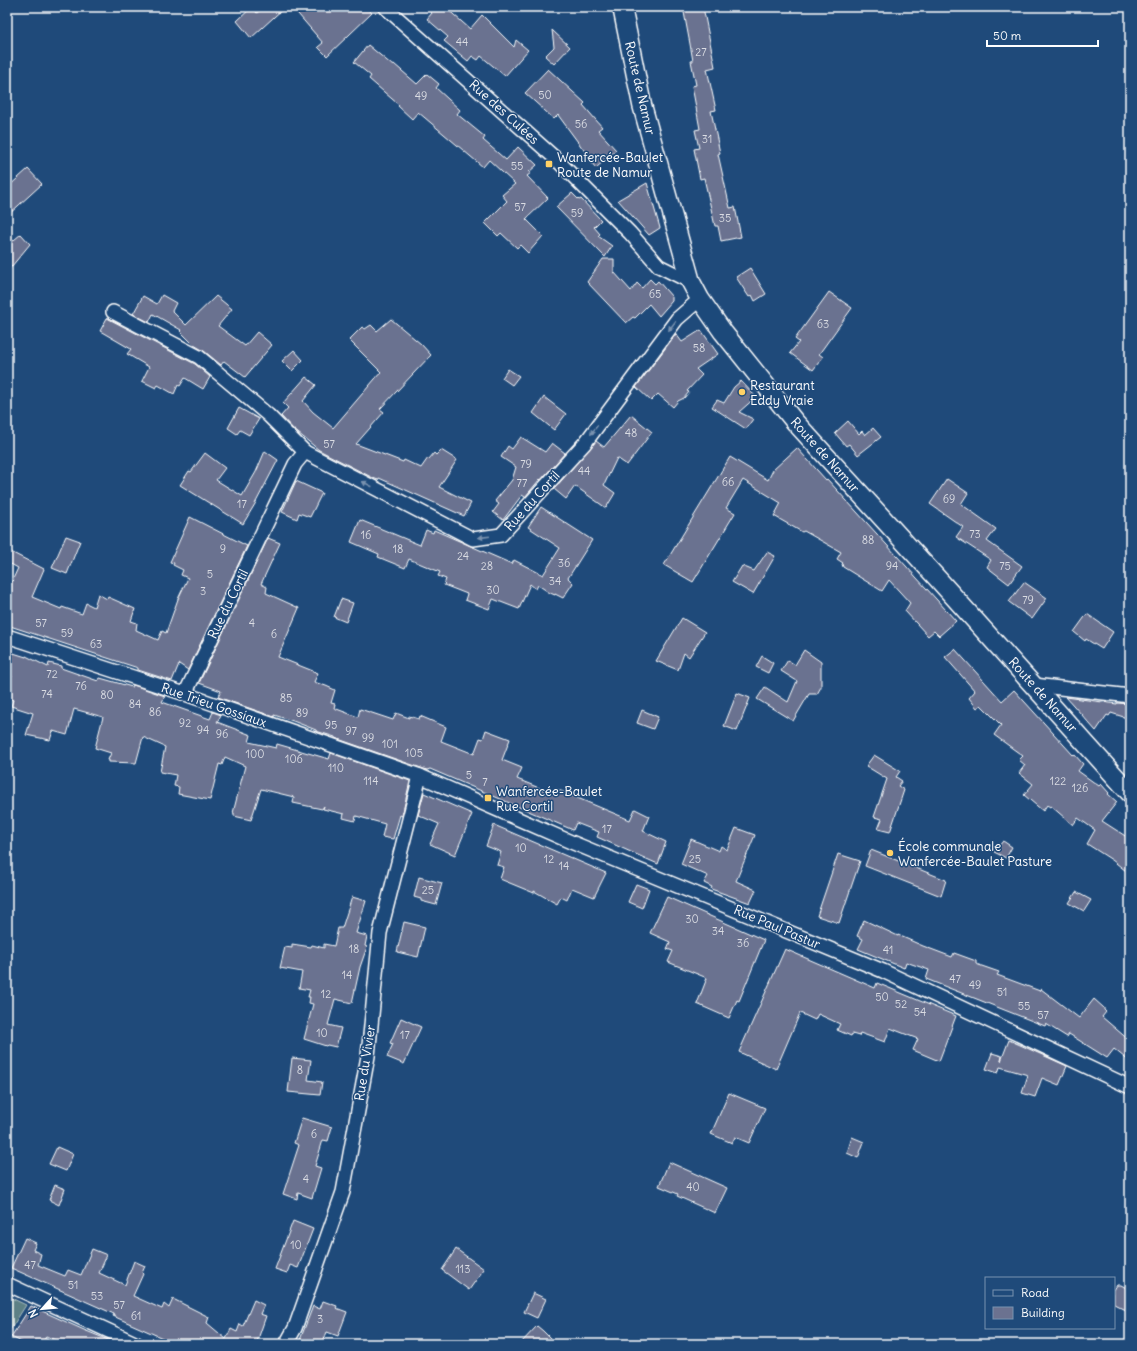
<svg xmlns="http://www.w3.org/2000/svg" width="1137" height="1351" font-family="Delius,sans-serif">
	<style>
		.green { fill: #5d8085; stroke: #aec0c2 }
		.building { fill: #6b7290; stroke: #fff }
		.lines { fill: none; stroke-linecap: round; stroke-linejoin: round }
		.street-casing { stroke: #fff; stroke-width: 16 }
		.secondary-casing { stroke: #fff; stroke-width: 21 }
		.street { stroke: #1f4a7a; stroke-width: 13 }
		.secondary { stroke: #1f4a7a; stroke-width: 18 }
		.oneway { fill: #7992af }
		.poi-dot { fill: #ffd166; stroke: #1f4a7a; stroke-width: 1.5 }
		.labels { text-anchor: middle; dominant-baseline: central; stroke-width: 3; stroke-linejoin: round; paint-order: stroke }
		.number-label { font-size: 11px; fill: #dadce3 }
		.street-label { font-size: 13px; fill: #fff; stroke: #1f4a7a }
		.poi-label { font-size: 13px; fill: #fff; stroke: #1f4a7a; text-anchor: start }
	</style>
	<rect width="100%" height="100%" fill="#1f4a7a"/>
	<filter id="ink" filterUnits="userSpaceOnUse"><feTurbulence type="fractalNoise" baseFrequency=".025" numOctaves="2"/><feDisplacementMap in="SourceGraphic" scale="8" xChannelSelector="R" yChannelSelector="G"/><feConvolveMatrix kernelMatrix="1 2 1 2 8 2 1 2 1" color-interpolation-filters="sRGB"/></filter>
	<g filter="url(#ink)">
		<polygon class="green" points="7,1296 26,1305 7,1335"/>
		<g class="building">
			<polygon points="252,7 257,13 264,7 285,7 251,38 237,21"/>
			<polygon points="292,7 365,7 372,13 327,56 318,47 323,43"/>
			<polygon points="425,7 445,7 470,29 482,15 514,47 516,40 528,50 505,76 481,56 478,60 472,56 468,61 444,41 448,37 427,19 432,13"/>
			<polygon points="683,7 703,7 715,67 707,69 716,110 711,111 720,153 718,154 730,208 735,207 741,237 721,241 718,226 715,226 704,178 700,179 694,149 699,148 695,130 700,129 692,86 696,85 691,61 693,61 690,44"/>
			<polygon points="552,30 570,47 554,64 545,56 554,47"/>
			<polygon points="368,45 392,65 394,64 417,84 427,74 439,84 436,88 460,110 457,114 485,137 483,140 506,160 518,147 537,165 529,172 531,173 527,176 548,198 526,219 543,236 528,253 520,245 517,248 501,233 498,236 485,223 507,201 502,195 515,184 489,160 483,167 418,112 412,119 398,106 399,105 369,79 371,76 354,62"/>
			<polygon points="548,69 585,103 583,105 602,127 598,130 616,150 596,168 584,154 586,153 558,115 554,119 525,93"/>
			<polygon points="28,169 42,184 7,216 7,188"/>
			<polygon points="647,183 660,228 649,235 618,200"/>
			<polygon points="572,193 579,200 581,199 601,220 594,227 600,234 598,236 612,246 605,257 556,207"/>
			<polygon points="21,234 30,244 7,272 7,246"/>
			<polygon points="603,259 614,259 614,272 631,291 637,283 642,288 650,279 655,284 658,281 672,297 672,301 659,316 649,304 635,318 633,317 626,323 587,282"/>
			<polygon points="750,268 766,294 755,301 752,295 749,297 736,277"/>
			<polygon points="829,292 852,308 819,354 823,357 813,370 790,353 799,342 795,339"/>
			<polygon points="162,295 176,303 172,311 186,325 216,296 232,309 218,326 245,346 257,332 272,345 245,377 224,361 221,365 204,351 194,345 180,331 181,330 153,314 149,322 133,314 143,296 157,304"/>
			<polygon points="107,318 195,364 210,377 203,389 185,378 180,386 178,385 174,394 158,385 156,388 142,381 149,367 127,354 131,349 100,331"/>
			<polygon points="391,319 421,344 431,355 413,374 380,409 384,412 356,444 403,462 404,460 421,468 428,458 429,459 434,453 436,455 441,450 457,460 439,487 471,503 464,516 379,478 378,480 373,478 319,450 293,429 281,416 288,408 283,403 306,377 316,385 303,401 313,412 333,428 381,372 349,340 362,327 365,329 371,325 377,331"/>
			<polygon points="701,330 718,354 696,369 702,375 687,391 689,392 684,398 678,401 673,407 658,394 651,401 636,387 676,334 682,342"/>
			<polygon points="294,350 303,360 292,371 282,361"/>
			<polygon points="508,369 519,376 512,385 502,378"/>
			<polygon points="741,381 756,397 739,412 753,419 746,429 712,407 717,400 724,403 734,387"/>
			<polygon points="544,397 566,414 554,430 533,413"/>
			<polygon points="239,408 259,419 249,435 240,430 237,434 228,428"/>
			<polygon points="631,415 652,432 627,465 617,458 604,485 615,493 606,508 575,486 566,499 554,489 596,441 604,447"/>
			<polygon points="848,421 859,434 862,431 865,435 873,428 881,437 858,455 849,444 846,446 835,433"/>
			<polygon points="521,437 545,452 552,443 565,453 541,480 540,479 525,497 522,495 503,520 493,512 499,504 495,501 512,480 516,467 501,457 508,446 512,449"/>
			<polygon points="797,448 826,480 827,479 956,621 939,636 934,631 928,636 905,611 910,603 889,580 882,591 843,567 842,564 843,563 837,559 841,552 804,531 802,532 774,516 781,503 743,480 726,508 735,513 693,582 664,565 730,457 768,480 773,470"/>
			<polygon points="265,451 278,460 255,504 243,524 180,485 189,471 191,472 205,453 225,468 216,480 242,496 256,472"/>
			<polygon points="947,479 968,493 961,504 996,529 987,541 1022,566 1009,584 987,567 991,560 956,537 963,527 930,504"/>
			<polygon points="296,481 322,493 310,517 299,513 297,519 282,512"/>
			<polygon points="541,507 592,540 568,578 573,583 563,598 555,594 555,595 550,593 538,585 536,589 530,584 519,609 493,599 489,609 465,600 467,594 444,585 446,579 438,576 440,572 409,559 405,568 378,557 379,554 351,542 360,520 420,545 426,530 433,533 434,530 512,564 514,560 543,575 560,548 528,527"/>
			<polygon points="190,517 247,546 188,670 179,664 172,681 138,670 138,668 7,625 7,592 18,568 7,562 7,550 44,569 32,597 61,609 62,607 82,614 86,603 94,607 98,594 107,599 108,597 135,609 131,621 137,623 136,630 158,640 162,631 166,633 178,599 188,578 181,575 183,570 173,565 174,563 170,562"/>
			<polygon points="66,536 80,541 67,574 52,568"/>
			<polygon points="268,538 280,543 261,584 267,587 266,593 299,608 278,657 318,673 314,682 326,686 335,690 331,703 335,704 334,708 358,717 360,709 393,720 396,713 409,718 409,716 419,719 420,716 446,727 441,741 474,754 480,738 483,739 486,730 510,739 502,760 522,768 517,779 554,794 556,789 630,820 635,809 649,816 643,831 666,842 658,864 597,837 599,832 576,823 573,830 430,769 427,770 335,738 335,737 316,731 316,730 293,721 274,715 274,717 218,697 221,691 199,683"/>
			<polygon points="767,552 775,556 753,594 732,582 742,566 754,571"/>
			<polygon points="1024,582 1047,598 1032,619 1009,602"/>
			<polygon points="341,599 353,603 346,622 334,617"/>
			<polygon points="1087,614 1113,632 1102,649 1086,639 1085,641 1074,632"/>
			<polygon points="682,618 705,632 689,657 684,653 678,670 656,661"/>
			<polygon points="955,649 1002,701 1014,690 1073,755 1074,754 1083,764 1078,771 1099,786 1101,784 1109,793 1108,794 1117,802 1102,821 1130,839 1130,874 1112,860 1087,844 1095,830 1078,818 1073,825 1051,806 1050,807 1047,805 1043,811 1024,795 1033,784 1019,773 1025,765 1019,760 1023,756 994,735 1001,725 981,705 977,708 969,698 975,691 945,657"/>
			<polygon points="804,650 821,662 821,687 817,694 809,694 793,721 757,699 765,687 788,702 797,681 781,671 788,660 795,665"/>
			<polygon points="7,651 26,657 26,656 48,667 49,663 61,666 61,668 98,681 100,678 132,687 133,685 165,696 162,702 210,719 213,712 221,715 217,722 251,735 249,742 276,748 277,744 329,759 331,753 410,781 402,816 400,815 393,839 382,837 385,824 356,816 355,821 343,818 344,814 323,809 324,806 322,809 293,803 294,797 261,789 251,820 234,816 234,813 233,813 245,766 225,757 222,765 219,764 210,800 178,794 179,787 174,786 176,775 160,772 165,747 143,737 136,763 109,762 109,760 108,760 111,753 95,748 103,717 74,709 67,735 53,731 50,740 26,735 33,713 11,706 13,700 7,697 7,690 12,676 7,674"/>
			<polygon points="762,656 773,663 768,673 756,667"/>
			<polygon points="737,693 750,698 737,731 724,726"/>
			<polygon points="1066,697 1117,704 1117,703 1130,704 1130,719 1111,713 1109,716 1107,715 1096,731"/>
			<polygon points="642,710 658,717 653,729 637,723"/>
			<polygon points="874,755 900,771 896,777 902,781 898,786 904,790 890,832 878,829 882,819 874,817 887,779 866,766"/>
			<polygon points="424,793 472,814 455,855 430,844 439,824 418,815"/>
			<polygon points="494,825 606,873 594,897 572,888 567,900 561,897 557,904 534,891 534,893 500,879 504,867 497,865 501,852 486,846"/>
			<polygon points="736,828 755,835 736,881 756,890 750,903 711,889 712,887 704,883 708,876 681,864 691,839 719,851 721,846 727,850"/>
			<polygon points="1003,841 1012,847 1006,858 994,852"/>
			<polygon points="871,850 946,880 941,896 865,866"/>
			<polygon points="838,854 860,861 839,923 817,916"/>
			<polygon points="419,877 442,883 436,905 421,901 421,899 414,897"/>
			<polygon points="636,884 649,889 642,908 628,902"/>
			<polygon points="1076,892 1091,900 1084,911 1069,903"/>
			<polygon points="352,897 366,901 356,933 367,936 365,946 367,947 360,967 352,1003 335,999 328,1025 341,1028 336,1047 327,1045 326,1046 304,1039 313,1004 309,1003 310,997 308,997 310,990 299,988 302,972 280,968 285,947 292,948 292,944 311,947 312,945 324,948 324,944 334,946 338,928 342,928"/>
			<polygon points="667,897 764,940 739,1001 737,1000 729,1018 697,1004 707,978 668,962 673,951 667,949 670,942 650,933"/>
			<polygon points="864,920 898,936 898,935 923,946 952,957 954,953 976,961 976,964 999,972 997,975 1040,991 1041,989 1079,1018 1094,999 1104,1008 1104,1010 1106,1012 1102,1017 1130,1041 1130,1062 1114,1049 1107,1058 1069,1034 1067,1037 1046,1024 1045,1026 926,979 929,970 906,962 904,968 858,949 863,939 857,936"/>
			<polygon points="404,922 425,927 418,957 397,952"/>
			<polygon points="785,949 875,988 877,983 956,1016 939,1061 913,1050 918,1039 890,1028 885,1042 860,1033 859,1036 852,1034 851,1036 837,1030 840,1024 818,1014 815,1020 800,1013 776,1069 739,1052"/>
			<polygon points="401,1018 421,1027 404,1064 387,1057 393,1044 390,1043"/>
			<polygon points="1009,1040 1067,1066 1059,1085 1042,1078 1035,1097 1022,1093 1028,1075 1000,1067 998,1073 986,1069 992,1053 1002,1056 1001,1061"/>
			<polygon points="292,1058 311,1060 308,1080 322,1082 320,1095 288,1092"/>
			<polygon points="729,1093 765,1108 749,1143 735,1137 732,1143 711,1134"/>
			<polygon points="302,1118 332,1127 328,1141 323,1140 315,1166 321,1168 312,1198 298,1193 297,1199 283,1194 299,1145 294,1143"/>
			<polygon points="852,1137 864,1142 858,1158 847,1153"/>
			<polygon points="57,1147 73,1154 66,1171 49,1164"/>
			<polygon points="669,1162 727,1188 715,1213 677,1196 678,1194 659,1186"/>
			<polygon points="55,1185 65,1189 59,1205 49,1200"/>
			<polygon points="293,1221 313,1229 298,1268 290,1265 287,1273 275,1269"/>
			<polygon points="25,1238 36,1243 33,1250 41,1254 38,1265 65,1276 68,1270 81,1275 92,1249 107,1255 99,1273 125,1285 134,1261 145,1266 142,1273 143,1274 133,1296 162,1309 164,1304 169,1308 173,1299 209,1317 207,1323 226,1339 231,1329 237,1332 240,1324 243,1326 254,1300 264,1305 260,1314 266,1316 257,1342 260,1344 176,1344 113,1316 114,1314 11,1268"/>
			<polygon points="456,1249 484,1269 469,1290 442,1270"/>
			<polygon points="1117,1285 1121,1285 1130,1290 1130,1312 1114,1304 1114,1290"/>
			<polygon points="533,1293 546,1299 537,1318 524,1312"/>
			<polygon points="323,1301 337,1306 336,1308 347,1312 338,1336 327,1332 322,1344 310,1344 300,1340 313,1306 320,1309"/>
			<polygon points="31,1306 84,1330 118,1344 64,1344 46,1336 43,1344 26,1344 11,1337"/>
			<polygon points="537,1326 543,1331 556,1344 520,1344"/>
		</g>
		<g class="lines">
			<g class="street-casing">
				<g id="street">
					<polyline points="385,7 555,158 630,233 659,266 691,282"/>
					<polyline points="113,312 199,357 268,415 305,452"/>
					<polyline points="7,636 185,694 420,776 571,842 883,971 1130,1087"/>
					<polyline points="1034,685 1130,696"/>
					<polyline points="185,694 295,464 305,452 473,539 501,535 585,443 677,319 700,299"/>
					<polyline points="7,1284 137,1344"/>
					<polyline points="286,1344 295,1328 343,1192 368,1056 380,933 420,776"/>
				</g>
			</g>
			<g class="secondary-casing">
				<polyline id="secondary" points="622,7 642,105 691,282 700,299 723,332 795,422 937,578 1130,793"/>
			</g>
			<use href="#street" class="street"/>
			<use href="#secondary" class="secondary"/>
		</g>
		<defs><path id="oneway-solid" d="M-6-.8H1V-3.2L6.5 0L1 3.2V.8H-6Z"/></defs>
		<g class="oneway">
			<use href="#oneway-solid" transform="translate(672 326) rotate(127)"/>
			<use href="#oneway-solid" transform="translate(594 430) rotate(127)"/>
			<use href="#oneway-solid" transform="translate(367 484) rotate(-153)"/>
			<use href="#oneway-solid" transform="translate(484 537) rotate(173)"/>
		</g>
	</g>
	<g class="poi-dot">
		<rect x="545" y="160" width="8" height="8" rx="2"/>
		<circle cx="742" cy="392" r="4"/>
		<rect x="484" y="794" width="8" height="8" rx="2"/>
		<circle cx="890" cy="853" r="4"/>
	</g>
	<g class="labels">
		<g class="number-label">
			<text x="462" y="42">44</text>
			<text x="701" y="52">27</text>
			<text x="545" y="95">50</text>
			<text x="421" y="96">49</text>
			<text x="581" y="124">56</text>
			<text x="707" y="139">31</text>
			<text x="517" y="166">55</text>
			<text x="520" y="207">57</text>
			<text x="577" y="213">59</text>
			<text x="725" y="218">35</text>
			<text x="655" y="294">65</text>
			<text x="823" y="324">63</text>
			<text x="699" y="348">58</text>
			<text x="631" y="433">48</text>
			<text x="329" y="444">57</text>
			<text x="526" y="464">79</text>
			<text x="584" y="471">44</text>
			<text x="728" y="482">66</text>
			<text x="522" y="483">77</text>
			<text x="949" y="499">69</text>
			<text x="242" y="504">17</text>
			<text x="975" y="534">73</text>
			<text x="366" y="535">16</text>
			<text x="868" y="540">88</text>
			<text x="223" y="549">9</text>
			<text x="398" y="549">18</text>
			<text x="463" y="556">24</text>
			<text x="564" y="563">36</text>
			<text x="487" y="566">28</text>
			<text x="892" y="566">94</text>
			<text x="1005" y="566">75</text>
			<text x="210" y="574">5</text>
			<text x="555" y="581">34</text>
			<text x="493" y="590">30</text>
			<text x="203" y="591">3</text>
			<text x="1028" y="600">79</text>
			<text x="41" y="623">57</text>
			<text x="252" y="623">4</text>
			<text x="67" y="633">59</text>
			<text x="274" y="634">6</text>
			<text x="96" y="644">63</text>
			<text x="52" y="674">72</text>
			<text x="81" y="686">76</text>
			<text x="47" y="694">74</text>
			<text x="107" y="695">80</text>
			<text x="286" y="698">85</text>
			<text x="135" y="704">84</text>
			<text x="155" y="712">86</text>
			<text x="302" y="713">89</text>
			<text x="185" y="723">92</text>
			<text x="331" y="725">95</text>
			<text x="203" y="730">94</text>
			<text x="351" y="731">97</text>
			<text x="222" y="734">96</text>
			<text x="368" y="738">99</text>
			<text x="390" y="744">101</text>
			<text x="414" y="753">105</text>
			<text x="255" y="754">100</text>
			<text x="294" y="759">106</text>
			<text x="336" y="768">110</text>
			<text x="469" y="775">5</text>
			<text x="371" y="781">114</text>
			<text x="1058" y="781">122</text>
			<text x="485" y="782">7</text>
			<text x="1080" y="788">126</text>
			<text x="607" y="829">17</text>
			<text x="521" y="848">10</text>
			<text x="549" y="859">12</text>
			<text x="695" y="859">25</text>
			<text x="564" y="866">14</text>
			<text x="428" y="890">25</text>
			<text x="692" y="919">30</text>
			<text x="718" y="931">34</text>
			<text x="743" y="943">36</text>
			<text x="354" y="949">18</text>
			<text x="888" y="950">41</text>
			<text x="347" y="975">14</text>
			<text x="955" y="979">47</text>
			<text x="975" y="985">49</text>
			<text x="1002" y="992">51</text>
			<text x="326" y="994">12</text>
			<text x="882" y="997">50</text>
			<text x="901" y="1004">52</text>
			<text x="1024" y="1006">55</text>
			<text x="920" y="1012">54</text>
			<text x="1043" y="1015">57</text>
			<text x="322" y="1033">10</text>
			<text x="405" y="1035">17</text>
			<text x="300" y="1070">8</text>
			<text x="314" y="1134">6</text>
			<text x="306" y="1179">4</text>
			<text x="693" y="1187">40</text>
			<text x="296" y="1245">10</text>
			<text x="30" y="1265">47</text>
			<text x="463" y="1269">113</text>
			<text x="73" y="1285">51</text>
			<text x="97" y="1296">53</text>
			<text x="119" y="1305">57</text>
			<text x="136" y="1316">61</text>
			<text x="320" y="1319">3</text>
		</g>
		<g class="street-label">
			<text transform="translate(640 88) rotate(77)">Route de Namur</text>
			<text transform="translate(504 112) rotate(42)">Rue des Culées</text>
			<text transform="translate(825 455) rotate(48)">Route de Namur</text>
			<text transform="translate(532 501) rotate(-48)">Rue du Cortil</text>
			<text transform="translate(228 604) rotate(-64)">Rue du Cortil</text>
			<text transform="translate(1043 695) rotate(48)">Route de Namur</text>
			<text transform="translate(214 705) rotate(19)">Rue Trieu Gossiaux</text>
			<text transform="translate(777 927) rotate(23)">Rue Paul Pastur</text>
			<text transform="translate(365 1063) rotate(-81)">Rue du Vivier</text>
		</g>
		<g class="poi-label">
			<text x="557" y="157">Wanfercée-Baulet<tspan x="557" dy="15">Route de Namur</tspan></text>
			<text x="750" y="385">Restaurant<tspan x="750" dy="15">Eddy Vraie</tspan></text>
			<text x="496" y="791">Wanfercée-Baulet<tspan x="496" dy="15">Rue Cortil</tspan></text>
			<text x="898" y="846">École communale<tspan x="898" dy="15">Wanfercée-Baulet Pasture</tspan></text>
		</g>
	</g>
	<rect width="1137" height="1351" fill="none" stroke="#1f4a7a" stroke-width="24"/>
	<rect x="12" y="12" width="1113" height="1327" fill="none" stroke="#fff" stroke-width="1.5" filter="url(#ink)"/>
	<rect x="985" y="1277" width="130" height="52" fill="#1f4a7a" stroke="#7992af"/>
	<rect x="993" y="1290" width="20" height="6" fill="#1f4a7a" stroke="#7992af"/>
	<text x="1021" y="1297" font-size="12" fill="#ffffff">Road</text>
	<rect x="993" y="1307" width="20" height="12" fill="#6b7290" stroke="#7992af"/>
	<text x="1021" y="1317" font-size="12" fill="#ffffff">Building</text>
	<g transform="translate(42 1309) rotate(243)" stroke="#1f4a7a" stroke-width="3" paint-order="stroke">
	<path d="M0-3L7 15L0 10L-7 15Z" fill="#ffffff"/>
	<text y="-6" font-size="11" font-weight="bold" text-anchor="middle" fill="#ffffff">N</text>
	</g>
	<path d="M987 40v6h111v-6" fill="none" stroke="#ffffff" stroke-width="2"/>
	<text x="993" y="40" font-size="12" fill="#ffffff" stroke="#1f4a7a" stroke-width="3" paint-order="stroke">50 m</text>
</svg>
